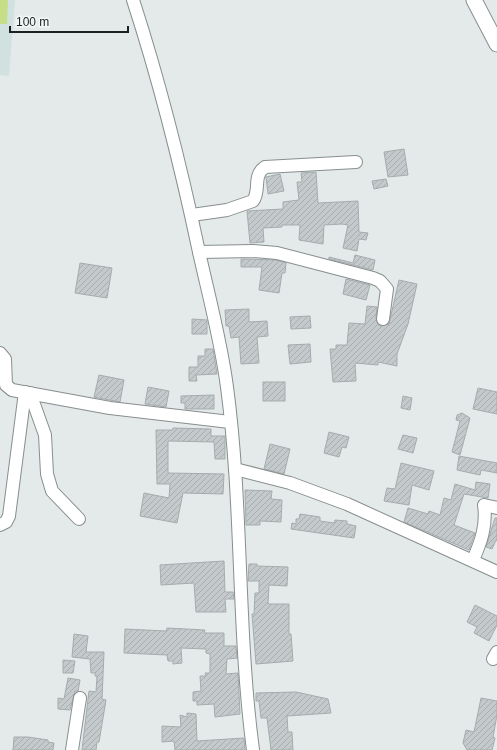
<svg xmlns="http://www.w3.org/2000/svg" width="497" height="750" font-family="Arial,sans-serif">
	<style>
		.built { fill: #d1e1df }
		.grass { fill: #c7de89 }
		.building { fill: url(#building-hatch); stroke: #a6acae }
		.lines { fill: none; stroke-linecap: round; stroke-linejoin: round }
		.minor-casing { stroke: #888e8e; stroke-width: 14 }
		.major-casing { stroke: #888e8e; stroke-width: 17 }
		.minor { stroke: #fff; stroke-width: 12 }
		.major { stroke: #fff; stroke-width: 15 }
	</style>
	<defs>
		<pattern id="building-hatch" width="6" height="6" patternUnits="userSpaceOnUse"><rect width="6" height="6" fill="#c4cacc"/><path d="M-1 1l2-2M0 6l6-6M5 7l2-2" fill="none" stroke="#a8adaf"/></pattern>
	</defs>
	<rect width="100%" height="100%" fill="#e3eae9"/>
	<polygon class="built" points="0,0 15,0 9,76 0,75"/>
	<polygon class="grass" points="0,0 8,0 7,24 0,24"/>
	<g class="building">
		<polygon points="404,149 408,175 388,177 384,152"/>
		<polygon points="316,172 318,203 358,201 359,232 368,233 366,240 359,239 357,251 343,248 348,225 342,224 324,225 323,244 299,240 300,225 282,225 282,227 263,228 264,242 250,243 247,211 283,209 283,202 299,200 297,182 302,182 301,173"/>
		<polygon points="280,174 284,191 268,194 266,177"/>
		<polygon points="386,179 388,186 374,189 372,181"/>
		<polygon points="355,255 375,260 373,270 329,259 329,257 353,263"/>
		<polygon points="241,259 276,260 286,263 285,273 282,273 279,293 259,290 262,267 241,267"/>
		<polygon points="80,263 112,268 107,298 75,293"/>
		<polygon points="346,279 370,285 366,300 343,294"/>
		<polygon points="399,280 417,284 408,324 397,354 397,366 378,362 378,365 355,363 356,381 333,382 330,349 336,349 336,345 347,345 349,323 365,324 367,306 377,307 376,318 378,325 382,326 389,324"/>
		<polygon points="249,309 249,322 267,321 268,336 257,337 259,363 241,364 239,337 231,338 229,326 226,326 225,310"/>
		<polygon points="310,316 311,328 291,329 290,317"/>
		<polygon points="192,319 207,320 207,334 192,334"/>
		<polygon points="310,344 311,362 290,364 288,345"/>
		<polygon points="205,349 213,349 217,374 196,375 197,381 189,381 189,367 198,367 198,356 205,356"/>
		<polygon points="99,375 124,380 120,402 94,397"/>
		<rect x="263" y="382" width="22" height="19"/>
		<polygon points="148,387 169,391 166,407 145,404"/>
		<polygon points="478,388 497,392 497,414 473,409"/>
		<polygon points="214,395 214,409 185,409 185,403 181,403 181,396"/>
		<polygon points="403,396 412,398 410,410 401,408"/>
		<polygon points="462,413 470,418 460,455 452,452 460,421 456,420 457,415"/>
		<polygon points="173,428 211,429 211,436 225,436 225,459 215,459 214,442 168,441 168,473 224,474 223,494 183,493 177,523 140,516 144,493 169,498 170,484 157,484 156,430 172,430"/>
		<polygon points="329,432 349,437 346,448 342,447 339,457 324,453"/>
		<polygon points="403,435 417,438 413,453 398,449"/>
		<polygon points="270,444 290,449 284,474 264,469"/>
		<polygon points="459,456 497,463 497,473 481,470 480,475 457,470"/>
		<polygon points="401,463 434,471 429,490 412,485 409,505 384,501 387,488 395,489"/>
		<polygon points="476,482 490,484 488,498 464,494 454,525 475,533 469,550 404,522 408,508 428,514 429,511 440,515 444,498 451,500 455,484 475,490"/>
		<polygon points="245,490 272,491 271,499 282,500 281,522 260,521 260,525 246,525"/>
		<polygon points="300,514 320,517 320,521 334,523 335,520 347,521 347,524 356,526 354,538 291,529 292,523 296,524 296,519 299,519"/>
		<polygon points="495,518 497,518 497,541 496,540 492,549 486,547"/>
		<polygon points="224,561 225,592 233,592 234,599 225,599 226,612 196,612 194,583 161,585 160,565"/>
		<polygon points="249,564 257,564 257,566 288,567 287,586 269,585 268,604 289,604 289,634 291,634 293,661 256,664 252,614 254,614 255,593 259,593 259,581 248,581"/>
		<polygon points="475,605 497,616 497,625 489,641 474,633 477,627 467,622"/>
		<polygon points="167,628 205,630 204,633 224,633 224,646 236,646 237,658 227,659 226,674 238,673 240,714 215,717 214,704 197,705 197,701 193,701 193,692 201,691 200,676 206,676 205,673 210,673 210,654 206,653 206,649 181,648 182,663 173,664 173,661 168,661 167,655 124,653 125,629 166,631"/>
		<polygon points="74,634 88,636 86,652 104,652 102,699 106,700 99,742 97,742 96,750 82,750 89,691 96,692 97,676 95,676 95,673 91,673 90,659 72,657"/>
		<polygon points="63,660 75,661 73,673 63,673"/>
		<polygon points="68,678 80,680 78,691 75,691 70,710 58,709 58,698 64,699"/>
		<polygon points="296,692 328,699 331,713 287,716 288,732 292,732 293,750 271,750 267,718 261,718 259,701 256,701 256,693"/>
		<polygon points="481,698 497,701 497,715 493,737 495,738 492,750 467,750 463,743 466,730 474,732"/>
		<polygon points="187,713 196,714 197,741 244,738 245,750 175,750 174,741 162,742 162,726 181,727 180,715 187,717"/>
		<polygon points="14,737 28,737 48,740 48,742 54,743 53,750 13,750"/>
	</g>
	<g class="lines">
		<g class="minor-casing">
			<g id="minor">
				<path d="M133,0C160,83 181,167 199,252C209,297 221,341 227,387C243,507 237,630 253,750"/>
				<path d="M192,215L227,210L253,201C261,190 252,176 265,167L356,162"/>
				<polyline points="199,252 253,251 277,253 373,278 380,281 387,289 383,319"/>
				<polyline points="0,353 5,359 6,385 12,390 110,408 230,422"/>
				<polyline points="30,393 45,435 47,474 52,491 79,519"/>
				<polyline points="235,469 290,483 347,504 497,572"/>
				<polyline points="0,525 6,522 9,516 25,392"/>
				<path d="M473,560C481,542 487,525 484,505L497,508"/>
				<polyline points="493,659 497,652"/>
				<polyline points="72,750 80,698"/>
			</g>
		</g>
		<g class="major-casing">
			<polyline id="major" points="474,0 497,44"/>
		</g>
		<use href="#minor" class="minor"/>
		<use href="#major" class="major"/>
	</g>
	<path d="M10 26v6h118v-6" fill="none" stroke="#1d2020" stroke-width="2"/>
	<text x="16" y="26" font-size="12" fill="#1d2020" stroke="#f0f7f6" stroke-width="3" paint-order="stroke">100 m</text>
</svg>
